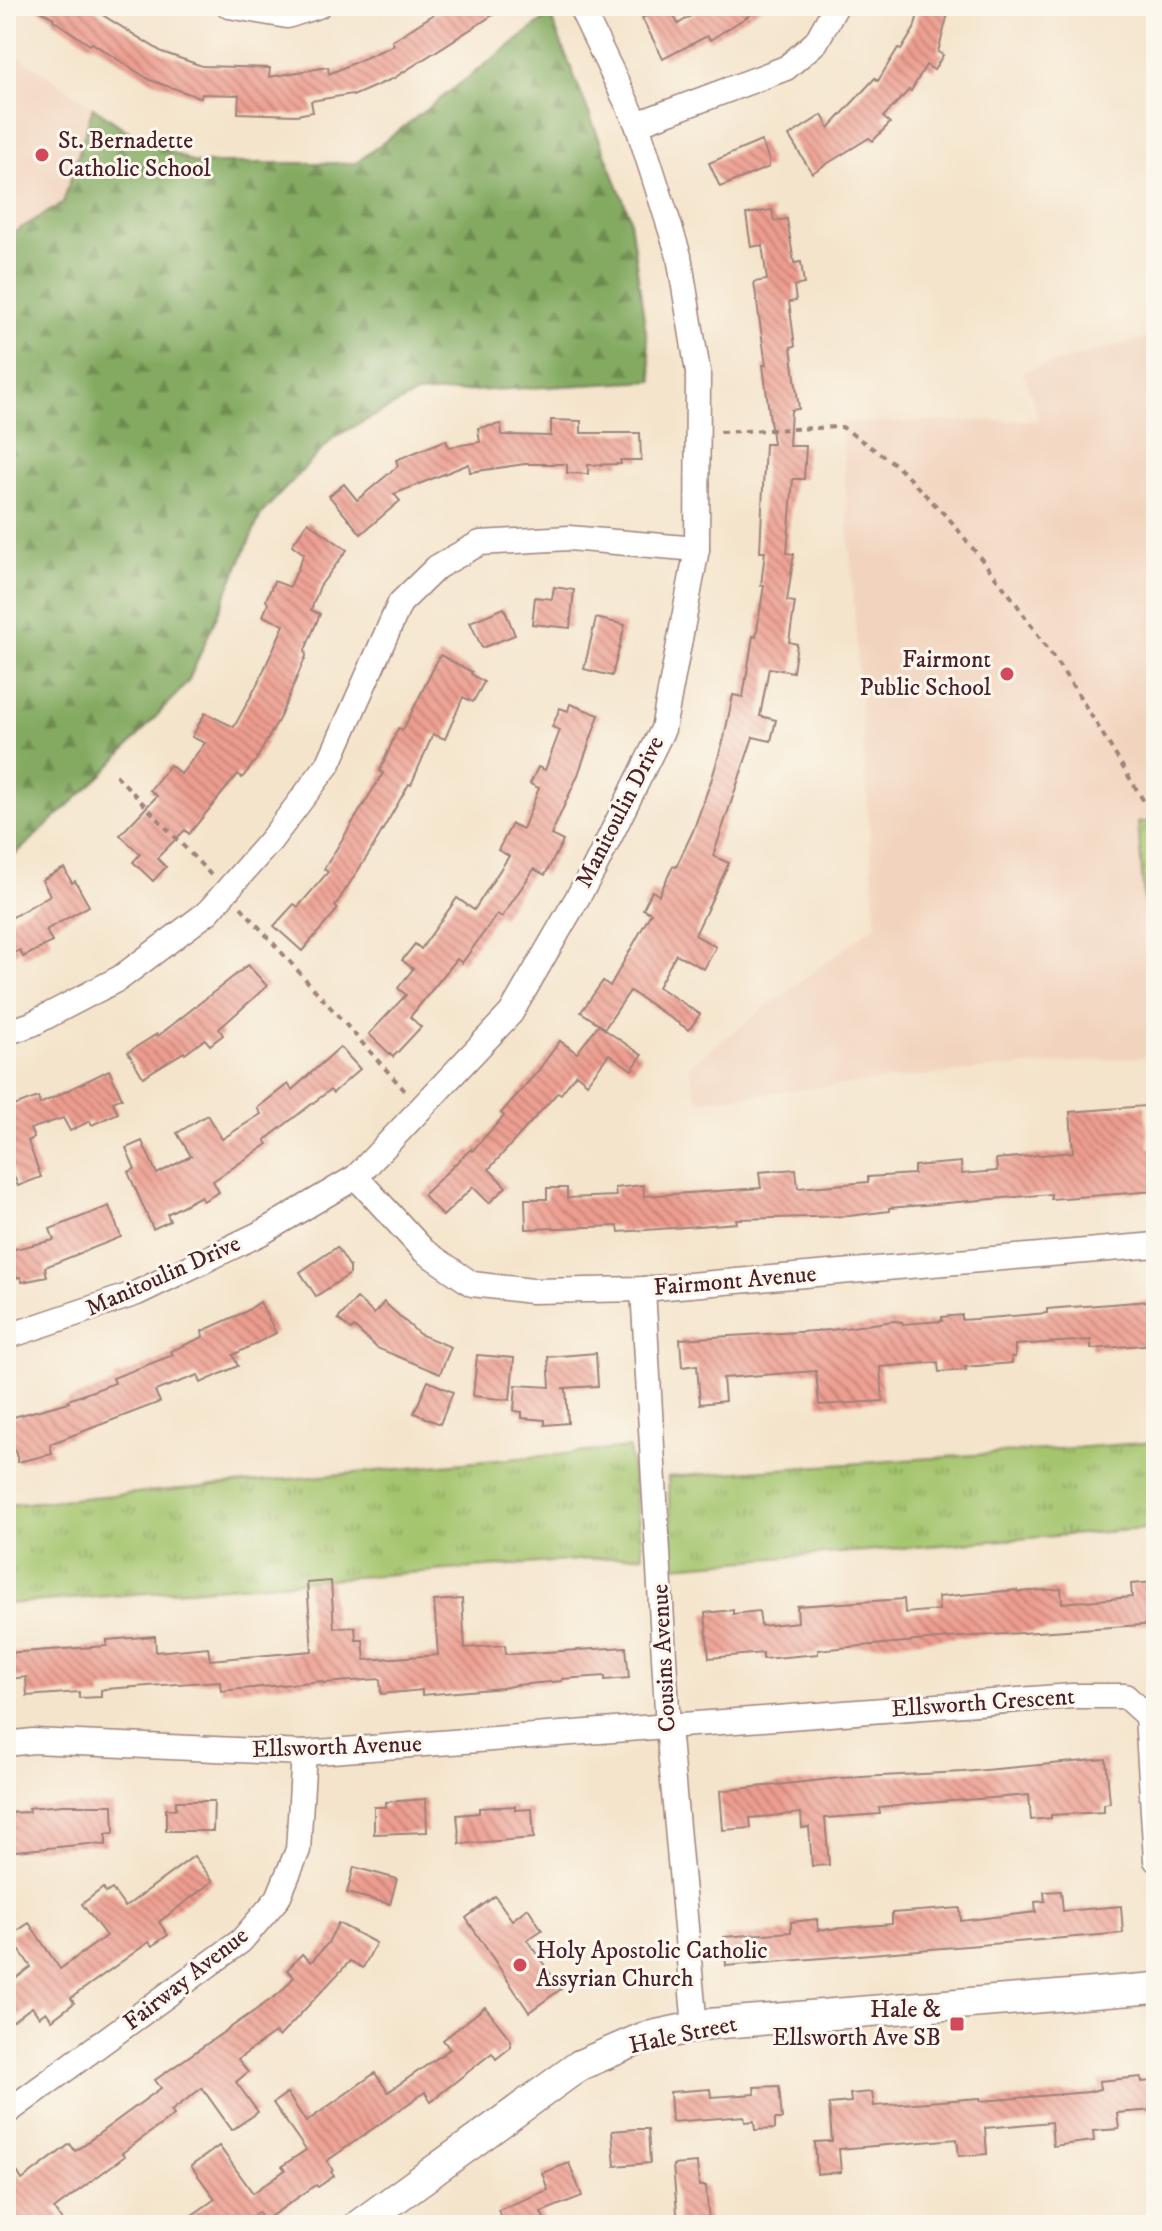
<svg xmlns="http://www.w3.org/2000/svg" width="1162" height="2231" font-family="'IM FELL DW Pica',serif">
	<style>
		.built { fill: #f2d4be }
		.forest { fill: url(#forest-firs); stroke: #666446; stroke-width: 2 }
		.park { fill: url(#park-tufts); stroke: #77724c; stroke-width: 2 }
		.building { fill: url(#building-back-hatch) }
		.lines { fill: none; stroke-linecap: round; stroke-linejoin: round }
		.minor-casing { stroke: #9f827b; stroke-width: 27 }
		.tertiary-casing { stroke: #9f827b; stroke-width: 33 }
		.path { stroke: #9f827b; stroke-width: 4; stroke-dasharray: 6 6; stroke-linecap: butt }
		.minor { stroke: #fff; stroke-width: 24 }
		.tertiary { stroke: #fff; stroke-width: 30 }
		.poi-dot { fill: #d1495b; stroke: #fbf7ec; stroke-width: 3 }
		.labels { text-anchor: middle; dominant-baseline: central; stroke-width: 6; stroke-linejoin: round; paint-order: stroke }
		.poi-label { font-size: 24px; fill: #4a1f2b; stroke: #fbf7ec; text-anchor: start }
		.street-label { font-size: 24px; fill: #4a1f2b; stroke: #fbf7ec }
	</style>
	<defs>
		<pattern id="forest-firs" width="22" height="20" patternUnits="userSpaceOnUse" patternTransform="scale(2)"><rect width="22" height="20" fill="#83aa60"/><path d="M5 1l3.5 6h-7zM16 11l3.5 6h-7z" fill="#6d8a4f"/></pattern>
		<pattern id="park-tufts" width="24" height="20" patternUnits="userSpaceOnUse" patternTransform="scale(2)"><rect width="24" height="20" fill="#a4c56d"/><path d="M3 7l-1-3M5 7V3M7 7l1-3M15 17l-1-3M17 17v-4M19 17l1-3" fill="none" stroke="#889f5a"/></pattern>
		<pattern id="building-back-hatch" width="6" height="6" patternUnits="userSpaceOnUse" patternTransform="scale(2)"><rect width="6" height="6" fill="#ed9d8f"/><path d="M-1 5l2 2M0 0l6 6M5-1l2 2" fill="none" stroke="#c27f75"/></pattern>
	</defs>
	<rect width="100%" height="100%" fill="#fbf7ec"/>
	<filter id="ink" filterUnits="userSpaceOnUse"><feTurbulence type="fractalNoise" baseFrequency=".0125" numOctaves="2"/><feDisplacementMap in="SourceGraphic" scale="16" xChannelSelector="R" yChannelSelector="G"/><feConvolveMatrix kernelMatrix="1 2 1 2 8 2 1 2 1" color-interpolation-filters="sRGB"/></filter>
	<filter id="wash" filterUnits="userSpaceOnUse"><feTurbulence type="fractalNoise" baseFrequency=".006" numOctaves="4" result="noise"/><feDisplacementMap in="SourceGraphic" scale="32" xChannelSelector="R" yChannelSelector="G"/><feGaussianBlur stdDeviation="1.8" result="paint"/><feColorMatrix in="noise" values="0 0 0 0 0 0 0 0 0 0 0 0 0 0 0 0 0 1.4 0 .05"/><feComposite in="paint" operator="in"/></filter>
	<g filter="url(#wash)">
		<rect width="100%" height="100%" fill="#f4e4cb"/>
		<g class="built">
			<polygon points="6,52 25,60 93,107 63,203 6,237"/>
			<polygon points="1156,335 1156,1056 978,1070 698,1101 688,1066 876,925 841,423 1039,420 1023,371"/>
		</g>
		<polygon class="forest" points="550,15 629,214 653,381 416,394 334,437 261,514 188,682 104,773 6,863 6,237 63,203 93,107 126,130 194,163 356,163"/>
		<g class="park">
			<polygon points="1156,821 1156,912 1145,912 1138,823"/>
			<polygon points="1156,1442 1156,1528 673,1566 668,1477"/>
			<polygon points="629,1448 643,1555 6,1604 6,1505"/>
		</g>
		<g id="blocks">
			<g class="building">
				<polygon points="31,6 88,6 162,52 202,66 270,68 269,77 328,67 329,74 394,45 392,41 447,6 507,6 394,78 353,96 352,94 311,101 313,112 296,115 238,113 239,95 202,94 201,98 150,80 92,43 90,45 53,20 54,18"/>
				<polygon points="667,6 669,6 678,24 707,6 764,6 710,40 707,36 663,59 642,18"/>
				<polygon points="920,6 950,6 938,52 943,55 934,70 926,65 911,91 909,90 883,117 890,123 873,141 869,138 812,173 789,136 822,115 829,128 875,78 878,81 898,48 901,50 914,29"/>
				<polygon points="761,141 769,159 769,167 720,187 709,163"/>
				<polygon points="772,210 774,221 787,219 794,263 801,262 804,284 794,286 796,301 789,302 795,346 791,347 799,409 791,410 789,446 806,446 804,479 793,479 787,553 794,554 787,601 795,602 789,642 797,644 793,672 769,668 760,716 776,720 771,741 753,737 713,856 729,863 695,935 716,947 704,969 676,954 658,987 700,1014 689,1030 630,991 605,1028 581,1012 603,981 610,986 651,913 643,909 652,891 659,895 673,866 676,867 693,831 712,778 724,738 733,695 743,697 753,636 756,637 764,585 761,585 765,552 760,552 765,444 773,444 763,365 766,365 754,282 767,280 762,245 751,247 746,214"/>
				<polygon points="551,420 581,421 581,433 640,433 641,460 620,460 621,464 588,465 588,474 567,473 567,464 525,464 470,472 469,464 394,494 400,501 361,534 329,496 344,484 357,500 398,466 396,460 446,440 449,447 480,442 478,428 501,424 502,435 551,436"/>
				<polygon points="308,522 347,550 320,586 311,610 320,614 305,650 306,656 280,717 256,760 242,778 238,774 189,834 185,830 157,858 166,867 153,881 133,862 140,854 120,835 157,796 150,790 170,765 181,774 205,743 192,737 205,713 234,727 258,683 284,625 263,616 268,604 266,600 274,581 290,587 304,554 292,545"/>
				<polygon points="554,587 574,590 570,628 532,624 535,597 552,599"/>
				<polygon points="504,608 515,635 482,648 470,622"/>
				<polygon points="596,618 625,625 612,676 584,669"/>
				<polygon points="440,655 472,672 471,674 484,682 473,702 463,697 445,739 433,734 411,785 409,784 370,852 335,906 338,909 302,951 274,926 294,904 298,907 328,872 324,869 383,773 380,771 398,728 403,730"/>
				<polygon points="570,704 599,715 578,775 551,835 563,841 545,875 534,869 502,917 497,914 462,963 457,959 410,1017 421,1027 393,1057 369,1034 406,995 398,988 413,969 402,960 415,944 421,949 457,898 474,910 509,856 498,850 512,824 523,829 539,788 530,784 538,767 545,770 560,730 552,727 560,708 568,711"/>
				<polygon points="64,868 72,883 75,881 89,906 46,930 52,942 23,957 20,950 6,957 6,921 50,895 42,880"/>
				<polygon points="248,965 267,986 219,1029 223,1035 210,1045 205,1039 185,1054 184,1052 143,1077 128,1052 157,1034 158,1036"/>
				<polygon points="598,1025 642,1055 632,1070 609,1054 587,1083 576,1074 561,1094 558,1092 489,1169 506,1187 489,1203 473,1187 443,1216 423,1195 471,1149 472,1151 504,1116 501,1113 537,1072 560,1041 577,1053"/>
				<polygon points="340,1047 360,1069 333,1093 330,1090 265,1140 268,1144 213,1181 219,1192 203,1201 201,1196 167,1214 170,1221 153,1229 128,1172 135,1169 126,1148 142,1141 157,1174 191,1156 177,1133 207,1115 222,1139 261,1114 257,1108 288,1084 292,1090"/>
				<polygon points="109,1070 122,1098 113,1102 118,1113 92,1125 90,1121 70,1131 63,1118 30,1129 34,1138 28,1141 41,1177 18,1186 6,1154 6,1109 38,1097 40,1104"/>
				<polygon points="1145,1106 1149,1148 1156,1147 1156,1191 1051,1199 1051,1194 889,1208 889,1211 849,1216 736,1219 737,1223 619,1232 618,1226 526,1229 525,1199 547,1199 547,1188 567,1188 567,1198 616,1196 615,1188 643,1185 644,1196 761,1188 759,1172 796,1169 798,1188 868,1182 868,1177 914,1174 914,1166 961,1162 962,1174 997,1171 996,1159 1073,1152 1070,1112"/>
				<polygon points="109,1206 121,1237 45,1267 47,1277 22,1282 20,1277 6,1280 6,1251 54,1240 50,1229"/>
				<polygon points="337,1247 350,1267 350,1274 316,1296 300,1272"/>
				<polygon points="357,1298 374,1314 384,1302 419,1334 451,1347 440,1374 377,1348 354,1327 351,1330 338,1319"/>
				<polygon points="1149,1301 1156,1302 1156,1344 1091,1349 1091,1340 1015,1345 1015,1357 1012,1357 1012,1363 965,1367 966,1370 939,1372 938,1362 880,1367 883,1401 819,1405 816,1371 723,1378 725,1401 700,1404 697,1365 682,1367 680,1339 831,1330 894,1321 902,1322 903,1324 942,1321 942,1317 962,1315 962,1320 1001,1317 1047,1313 1047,1309"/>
				<polygon points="260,1302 276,1333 233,1355 238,1366 201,1383 198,1375 155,1391 160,1402 50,1444 52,1454 18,1462 15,1450 10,1451 9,1447 6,1447 6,1419 69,1402 68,1400 115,1383 113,1378 173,1355 171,1351 203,1337 202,1331 245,1312"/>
				<polygon points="596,1353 598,1386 562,1388 566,1389 568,1423 545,1425 545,1420 522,1418 522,1412 514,1411 516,1385 550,1387 548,1357"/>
				<polygon points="477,1355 514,1358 510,1400 473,1396"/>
				<polygon points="428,1381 453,1392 440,1424 414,1413"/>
				<polygon points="331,1581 334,1628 355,1627 356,1640 363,1640 365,1660 438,1655 434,1601 462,1599 465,1648 505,1645 506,1654 514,1654 626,1647 629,1678 605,1680 605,1676 562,1679 562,1681 516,1685 503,1688 422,1695 422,1690 381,1694 380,1679 323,1683 322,1681 221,1691 220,1681 105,1689 101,1690 101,1697 79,1698 79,1692 27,1696 26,1677 9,1679 7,1653 107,1646 107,1640 155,1636 156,1652 208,1647 210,1660 312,1651 307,1583"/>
				<polygon points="1156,1582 1156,1624 960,1637 818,1650 818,1654 763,1659 763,1653 709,1658 705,1613 733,1610 733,1614 759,1611 761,1626 798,1622 797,1606 904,1599 905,1613 939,1610 938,1597 1017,1590 1018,1592 1061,1589 1062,1603 1132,1597 1131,1584"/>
				<polygon points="1106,1759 1110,1803 1104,1804 1104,1812 1051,1815 1051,1818 1031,1820 1029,1795 913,1804 879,1808 880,1814 825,1818 829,1865 812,1866 809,1827 802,1828 801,1813 750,1818 751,1828 723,1830 720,1791 840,1778 963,1772"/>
				<polygon points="426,1799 427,1832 374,1834 374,1807 386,1807 386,1802"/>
				<polygon points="176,1801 214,1801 213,1831 166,1831 166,1809 176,1809"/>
				<polygon points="63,1805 113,1805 114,1833 106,1834 106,1845 89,1844 6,1852 6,1813 29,1812 28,1808"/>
				<polygon points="515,1806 515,1810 532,1809 534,1838 460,1844 457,1815 479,1813 479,1808"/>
				<polygon points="194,1856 213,1881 159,1922 168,1935 152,1946 149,1942 71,1998 74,2003 52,2020 46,2012 39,2017 32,2007 6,2026 6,1986 31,1967 10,1936 29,1923 60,1969 106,1936 82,1904 103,1888 106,1893 112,1889 125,1907"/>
				<polygon points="354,1867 397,1879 390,1904 347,1893"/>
				<polygon points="1061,1891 1063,1911 1121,1906 1123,1933 726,1966 724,1937 791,1932 791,1922 817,1919 818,1930 892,1924 892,1913 960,1908 961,1921 1036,1912 1035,1902 1045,1901 1044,1892"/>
				<polygon points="495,1896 512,1920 528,1908 542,1930 527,1940 561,1989 529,2012 466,1918"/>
				<polygon points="338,1923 376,1943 363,1968 350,1961 279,2037 275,2033 238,2059 248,2072 236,2082 258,2112 232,2130 202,2088 171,2111 174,2115 122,2153 125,2156 54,2209 65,2225 6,2225 6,2181 18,2173 22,2180 70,2144 75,2151 161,2088 155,2080 280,1993 294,1977 287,1970 302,1954 311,1962 328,1943"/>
				<polygon points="485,2007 511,2040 511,2047 496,2059 492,2053 431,2101 425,2092 327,2161 333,2170 331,2172 334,2176 318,2187 316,2185 264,2221 258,2212 240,2225 178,2225 215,2199 191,2166 219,2146 253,2193 285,2170 282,2166 306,2150 273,2103 287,2093 306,2122 375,2073 388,2092 450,2049 443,2040"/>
				<polygon points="1141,2077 1142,2082 1153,2081 1155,2110 1117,2113 1119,2129 1093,2131 1094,2141 1053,2146 1051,2122 985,2128 987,2154 959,2156 957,2139 839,2149 841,2172 817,2174 815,2142 832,2141 829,2104 851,2102 850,2094 872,2092 874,2106 980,2098 981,2101 1088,2092 1100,2089 1099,2081"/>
				<polygon points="779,2086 782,2119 775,2119 775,2129 755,2130 754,2121 745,2122 744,2116 672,2122 670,2092 710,2089 711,2097 755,2094 754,2087"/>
				<polygon points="636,2129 648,2129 650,2163 615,2166 612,2131"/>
				<polygon points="569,2163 582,2196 541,2212 547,2225 504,2225 498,2210 548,2190 542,2173"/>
				<polygon points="697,2163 699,2186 706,2186 709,2223 678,2225 673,2165"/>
			</g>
		</g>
	</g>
	<g filter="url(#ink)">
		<use href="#blocks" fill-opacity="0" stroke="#9f827b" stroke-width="2"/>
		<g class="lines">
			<g class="minor-casing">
				<g id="minor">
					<polyline points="229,6 287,16 318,6"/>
					<polyline points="637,124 786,68 816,42 836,6"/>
					<polyline points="6,1033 32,1024 120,978 208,912 271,840 329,763 400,603 437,567 480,543 569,538 697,549"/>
					<polyline points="356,1177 424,1251 472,1284 532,1291 643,1289 1156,1245"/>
					<polyline points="643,1289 668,1727 695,2027"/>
					<polyline points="6,1337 137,1293 261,1233 356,1177 511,1013 594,869 663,729 697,549 698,372 679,256 637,124 580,6"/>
					<polyline points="6,1744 33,1741 304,1753 1072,1696 1125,1696 1147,1716 1156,1860"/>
					<polyline points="6,2113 241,1941 278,1898 298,1850 304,1753"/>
				</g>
			</g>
			<g class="tertiary-casing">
				<polyline id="tertiary" points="359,2225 580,2065 643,2038 709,2024 1156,1988"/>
			</g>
			<g class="path">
				<polyline points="720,432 842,427 895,464 951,521 1013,599 1075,689 1156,821"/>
				<polyline points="116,775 211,875"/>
				<polyline points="241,907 406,1092"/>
			</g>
			<use href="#minor" class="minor"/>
			<use href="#tertiary" class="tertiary"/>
		</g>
	</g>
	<g class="poi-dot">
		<circle cx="42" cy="155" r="8"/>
		<circle cx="1007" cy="674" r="8"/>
		<circle cx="520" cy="1965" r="8"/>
		<rect x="949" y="2016" width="16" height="16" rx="4"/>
	</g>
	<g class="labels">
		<g class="poi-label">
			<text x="58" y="141">St. Bernadette<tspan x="58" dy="28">Catholic School</tspan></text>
			<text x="991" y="660" text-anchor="end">Fairmont<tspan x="991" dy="28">Public School</tspan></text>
			<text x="536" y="1951">Holy Apostolic Catholic<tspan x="536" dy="28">Assyrian Church</tspan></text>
			<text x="941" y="2010" text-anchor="end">Hale &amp;<tspan x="941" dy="28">Ellsworth Ave SB</tspan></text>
		</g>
		<g class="street-label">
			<text transform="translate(620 812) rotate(-63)">Manitoulin Drive</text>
			<text transform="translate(163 1276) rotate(-24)">Manitoulin Drive</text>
			<text transform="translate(735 1281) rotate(-5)">Fairmont Avenue</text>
			<text transform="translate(664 1658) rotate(-93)">Cousins Avenue</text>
			<text transform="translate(983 1703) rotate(-4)">Ellsworth Crescent</text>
			<text transform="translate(337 1747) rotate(-2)">Ellsworth Avenue</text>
			<text transform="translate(186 1979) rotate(-38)">Fairway Avenue</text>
			<text transform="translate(683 2035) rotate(-12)">Hale Street</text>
		</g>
	</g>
	<rect width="1162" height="2231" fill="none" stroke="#fbf7ec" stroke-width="32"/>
</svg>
